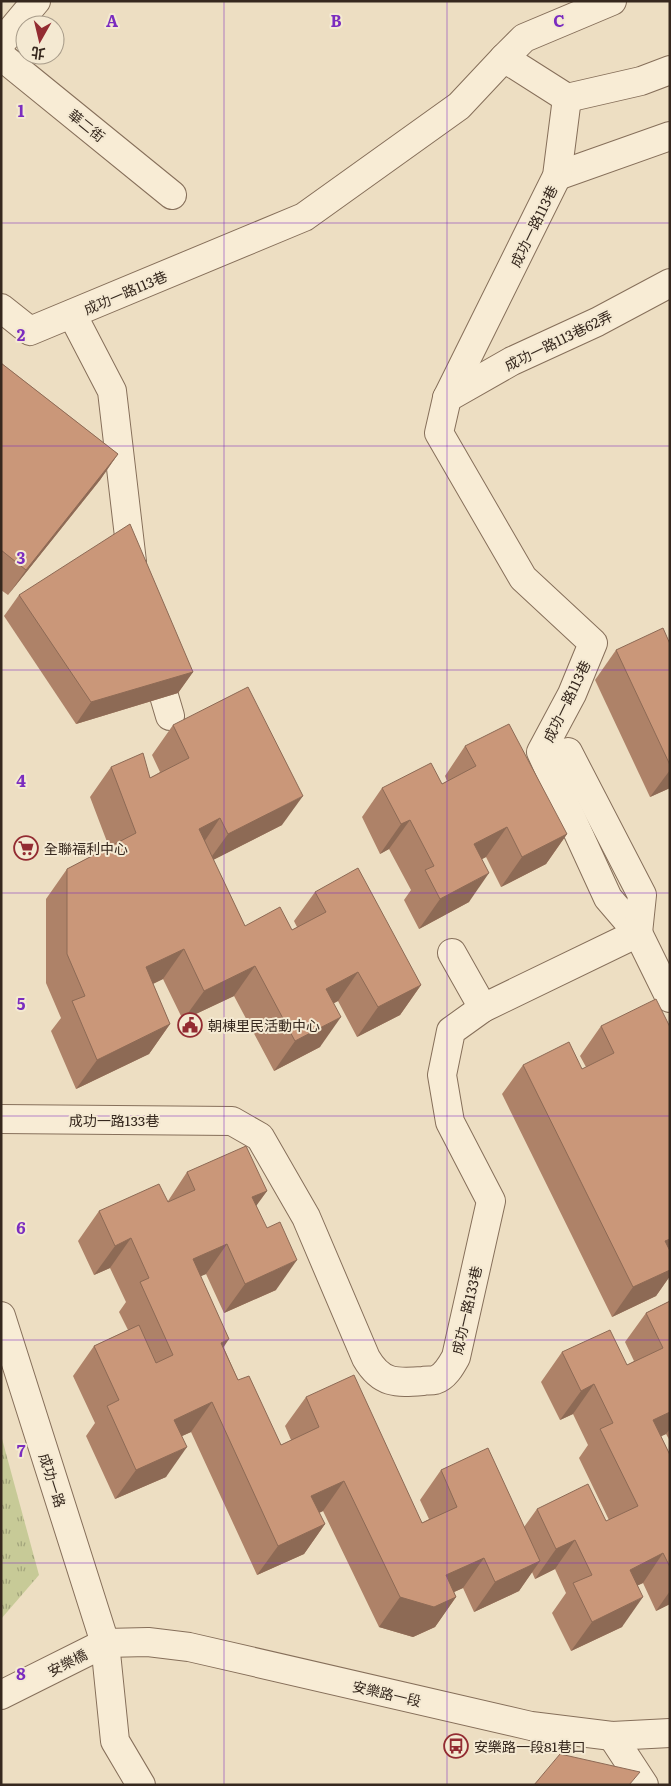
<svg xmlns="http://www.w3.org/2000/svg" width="671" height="1786" font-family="Literata,'Noto Sans TC',serif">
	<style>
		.park { fill: url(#park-tufts) }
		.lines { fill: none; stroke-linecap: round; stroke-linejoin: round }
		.minor-casing { stroke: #866f5a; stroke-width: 30 }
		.minor { stroke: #f8ecd5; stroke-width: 28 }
		.wall { fill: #ae8268 }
		.shaded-wall { fill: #8d6a55 }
		.building { fill: #ca9779; stroke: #8d6a55 }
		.grid { fill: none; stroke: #7b2cbf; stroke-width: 1; stroke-opacity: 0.55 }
		.labels { text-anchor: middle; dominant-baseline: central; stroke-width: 4; stroke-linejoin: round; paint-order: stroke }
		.street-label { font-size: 14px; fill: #36281e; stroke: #f4e9d2 }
		.poi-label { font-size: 14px; fill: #36281e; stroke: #f4e9d2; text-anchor: start }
		.grid-label { font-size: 16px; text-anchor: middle; font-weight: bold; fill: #7b2cbf; stroke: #f4e9d2; stroke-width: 4; stroke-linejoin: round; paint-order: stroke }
	</style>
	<defs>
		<pattern id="park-tufts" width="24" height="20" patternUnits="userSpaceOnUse" patternTransform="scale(1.25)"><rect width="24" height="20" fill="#c7ca97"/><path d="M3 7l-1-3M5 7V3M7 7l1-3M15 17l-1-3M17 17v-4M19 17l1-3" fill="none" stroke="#a2a47b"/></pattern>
	</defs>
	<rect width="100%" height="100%" fill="#eddec2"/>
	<polygon class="park" points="1,1435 39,1575 1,1619"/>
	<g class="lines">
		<g class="minor-casing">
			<g id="minor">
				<polyline points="1,43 36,1"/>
				<polyline points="1,56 172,195"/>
				<polyline points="504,58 524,38 612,1"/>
				<polyline points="567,98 641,81 670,70"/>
				<polyline points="557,176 670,136"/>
				<polyline points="1,308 30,331 304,217 459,106 504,58 567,98 557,176 447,398 439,433 523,578 593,643 572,694 541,752 608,898 638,933 670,998"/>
				<polyline points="72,314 112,391 132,562"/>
				<polyline points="447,398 512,361 597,322 670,283"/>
				<polyline points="154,662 170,716"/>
				<polyline points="568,752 642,895 638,933"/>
				<polyline points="452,953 483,1008"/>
				<path d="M1,1119L232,1121L260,1137L306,1217L366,1358C381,1384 396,1383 423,1381C426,1380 431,1381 435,1380C445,1377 451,1366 456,1357L491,1201L450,1122L442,1075L451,1031L483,1008L638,933"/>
				<polyline points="1,1316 105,1643 115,1741 141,1785"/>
				<polyline points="1,1695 105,1643 148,1642 189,1647 531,1726 612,1736 670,1733"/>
				<polyline points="612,1736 644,1785"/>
			</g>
		</g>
		<use href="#minor" class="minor"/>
	</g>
	<g class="wall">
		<polygon points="1,363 118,454 100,480 8,595 1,590"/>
		<polygon points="19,595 193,672 178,693 76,724 4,616"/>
		<polygon points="670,644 670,788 650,797 595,680 616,650"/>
		<polygon points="173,725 282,825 213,860 245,926 292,930 297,927 294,921 315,892 421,985 400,1015 357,1037 338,1001 334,1003 320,1047 274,1071 234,996 183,1020 163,979 153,984 170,1024 149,1054 76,1089 51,1031 61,1018 46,983 46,899 67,869 109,847 90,797 111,767 150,778 160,772 152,755"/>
		<polygon points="465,746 567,834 546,864 501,887 486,857 482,859 469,902 419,929 404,900 411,890 389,849 380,854 362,817 382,788 442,784 447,781 445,776"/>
		<polygon points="601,1026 670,1027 670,1276 656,1296 612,1317 502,1094 523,1065 582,1069 586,1067 580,1056"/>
		<polygon points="187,1172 267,1191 256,1205 276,1290 224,1313 206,1274 200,1276 224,1348 238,1380 281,1445 291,1440 285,1426 306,1397 422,1523 429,1519 420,1500 441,1470 524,1527 537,1509 606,1521 609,1520 579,1458 588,1445 573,1414 560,1420 541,1382 562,1352 627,1365 634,1361 625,1342 646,1313 670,1301 670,1441 666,1434 661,1436 670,1455 670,1604 656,1611 643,1583 638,1585 622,1627 571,1651 552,1613 566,1593 555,1569 535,1579 532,1572 519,1591 474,1612 463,1588 454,1592 456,1597 435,1627 413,1637 379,1627 323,1511 319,1513 325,1524 304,1554 257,1575 191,1432 182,1436 166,1477 115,1499 86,1436 95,1423 73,1376 94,1346 128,1330 119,1312 126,1302 110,1268 94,1275 78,1241 99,1211 168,1201"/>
	</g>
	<g class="shaded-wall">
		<polygon points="118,454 100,480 8,595 26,570"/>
		<polygon points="193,672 178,693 76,724 91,702"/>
		<polygon points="670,770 670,788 650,797"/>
		<polygon points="303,796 282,825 207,863 228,834"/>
		<polygon points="220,818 200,848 199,829"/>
		<polygon points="410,820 389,849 380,854 401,824"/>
		<polygon points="507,827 486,857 453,874 474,844"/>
		<polygon points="567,834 546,864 501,887 522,857"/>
		<polygon points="489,873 469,902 419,929 440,899"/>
		<polygon points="184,949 163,979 125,997 146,967"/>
		<polygon points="255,966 234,996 183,1020 204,991"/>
		<polygon points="358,972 338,1001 305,1018 326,989"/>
		<polygon points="421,985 400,1015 357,1037 378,1007"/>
		<polygon points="341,1017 320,1047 274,1071 295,1041"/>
		<polygon points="170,1024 149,1054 76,1089 97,1060"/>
		<polygon points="267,1191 246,1220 252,1197"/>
		<polygon points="131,1238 110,1268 94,1275 115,1246"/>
		<polygon points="670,1239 670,1258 665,1241"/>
		<polygon points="227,1244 206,1274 172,1289 193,1259"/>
		<polygon points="297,1260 276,1290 224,1313 245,1284"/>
		<polygon points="670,1270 670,1276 656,1296 612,1317 633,1287"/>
		<polygon points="229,1339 209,1369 221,1343"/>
		<polygon points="594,1384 573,1414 560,1420 581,1391"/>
		<polygon points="212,1402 191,1432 153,1449 174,1420"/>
		<polygon points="670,1412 670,1429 666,1434 632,1450 653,1420"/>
		<polygon points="187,1447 166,1477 115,1499 136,1470"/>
		<polygon points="344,1481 323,1511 291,1525 311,1496"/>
		<polygon points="325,1524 304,1554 257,1575 278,1546"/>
		<polygon points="575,1540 555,1569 535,1579 556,1549"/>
		<polygon points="663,1553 643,1583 609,1599 630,1570"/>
		<polygon points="484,1558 463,1588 425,1605 456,1597 435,1627 413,1637 379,1627 400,1597 446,1575"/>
		<polygon points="540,1561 519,1591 474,1612 495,1582"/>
		<polygon points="670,1591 670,1604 656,1611"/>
		<polygon points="643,1597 622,1627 571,1651 592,1622"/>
	</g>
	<g class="building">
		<polygon points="1,363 118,454 26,570 1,550"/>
		<polygon points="130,524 193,672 91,702 19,595"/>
		<polygon points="663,628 670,644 670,765 616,650"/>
		<polygon points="248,687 303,796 228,834 220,818 199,829 245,926 280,907 292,930 326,912 315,892 358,868 421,985 378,1007 358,972 326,989 341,1017 295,1041 255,966 204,991 184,949 146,967 170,1024 97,1060 72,1001 85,996 67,954 67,869 136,833 111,767 143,753 150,778 189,758 173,725"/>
		<polygon points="509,724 567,834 522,857 507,827 474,844 489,873 440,899 425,870 434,866 410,820 401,824 382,788 431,763 442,784 476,766 465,746"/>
		<polygon points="656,999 670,1027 670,1239 665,1241 670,1251 670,1270 633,1287 523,1065 569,1042 582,1069 614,1053 601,1026"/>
		<polygon points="246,1146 267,1191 252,1197 267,1228 280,1222 297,1260 245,1284 227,1244 193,1259 229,1339 221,1343 238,1380 249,1376 281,1445 319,1427 306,1397 354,1375 422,1523 457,1507 441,1470 488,1448 540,1561 495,1582 484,1558 446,1575 456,1597 434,1607 400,1597 344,1481 311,1496 325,1524 278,1546 212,1402 174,1420 187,1447 136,1470 107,1406 119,1400 94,1346 139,1325 156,1363 173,1355 140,1282 149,1278 131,1238 115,1246 99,1211 159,1184 168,1202 195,1190 187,1172"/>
		<polygon points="670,1301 670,1412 653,1420 670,1455 670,1567 663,1553 630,1570 643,1597 592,1622 573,1583 592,1575 575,1540 556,1549 537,1509 588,1484 606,1521 638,1506 600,1429 613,1423 594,1384 581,1391 562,1352 610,1330 627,1365 663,1348 646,1313"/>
		<polygon points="560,1754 640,1772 629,1785 534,1785"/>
	</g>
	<path class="grid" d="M224,1V1785M447,1V1785M1,223H670M1,446H670M1,670H670M1,893H670M1,1116H670M1,1340H670M1,1563H670"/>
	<defs>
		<g id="supermarket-ring" transform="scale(1.25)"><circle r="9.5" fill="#f4e9d2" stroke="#932c32" stroke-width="1.5"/><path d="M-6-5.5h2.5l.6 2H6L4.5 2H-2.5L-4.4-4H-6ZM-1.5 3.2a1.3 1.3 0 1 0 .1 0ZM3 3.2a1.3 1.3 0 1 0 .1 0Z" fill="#932c32"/></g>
		<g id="civic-ring" transform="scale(1.25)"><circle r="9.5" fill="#f4e9d2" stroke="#932c32" stroke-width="1.5"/><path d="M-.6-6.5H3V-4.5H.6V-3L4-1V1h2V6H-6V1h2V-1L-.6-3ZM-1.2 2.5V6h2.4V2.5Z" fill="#932c32"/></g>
		<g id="bus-ring" transform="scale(1.25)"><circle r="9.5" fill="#f4e9d2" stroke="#932c32" stroke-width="1.5"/><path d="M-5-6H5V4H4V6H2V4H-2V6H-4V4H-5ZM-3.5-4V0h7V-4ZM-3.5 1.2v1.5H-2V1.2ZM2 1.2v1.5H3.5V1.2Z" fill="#932c32"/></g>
	</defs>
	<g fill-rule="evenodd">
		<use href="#supermarket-ring" x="26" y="848"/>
		<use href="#civic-ring" x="190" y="1025"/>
		<use href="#bus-ring" x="456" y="1746"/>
	</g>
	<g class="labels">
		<g class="street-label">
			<text transform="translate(87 125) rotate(39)">華二街</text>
			<text transform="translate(533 226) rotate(-64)">成功一路113巷</text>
			<text transform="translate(125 292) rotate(-23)">成功一路113巷</text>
			<text transform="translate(558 340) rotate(-26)">成功一路113巷62弄</text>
			<text transform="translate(566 701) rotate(-64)">成功一路113巷</text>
			<text x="114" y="1120">成功一路133巷</text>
			<text transform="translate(466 1310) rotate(-77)">成功一路133巷</text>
			<text transform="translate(53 1480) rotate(72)">成功一路</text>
			<text transform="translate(67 1662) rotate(-27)">安樂橋</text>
			<text transform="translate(387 1693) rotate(13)">安樂路一段</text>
		</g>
		<g class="poi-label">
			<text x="44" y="848">全聯福利中心</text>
			<text x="208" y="1025">朝棟里民活動中心</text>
			<text x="474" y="1746">安樂路一段81巷口</text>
		</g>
	</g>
	<g class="grid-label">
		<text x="112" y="27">A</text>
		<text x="336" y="27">B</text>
		<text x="559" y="27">C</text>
		<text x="21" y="117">1</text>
		<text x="21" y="341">2</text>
		<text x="21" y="564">3</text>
		<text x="21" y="787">4</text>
		<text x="21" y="1010">5</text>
		<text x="21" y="1234">6</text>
		<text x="21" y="1457">7</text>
		<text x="21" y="1680">8</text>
	</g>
	<rect width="671" height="1786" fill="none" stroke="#36281e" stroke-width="5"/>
	<g transform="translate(40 40) rotate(188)"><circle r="24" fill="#f4e9d2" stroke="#a89c8a"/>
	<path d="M0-4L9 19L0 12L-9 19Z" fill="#932c32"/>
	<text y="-8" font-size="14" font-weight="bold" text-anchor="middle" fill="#36281e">北</text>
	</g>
</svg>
